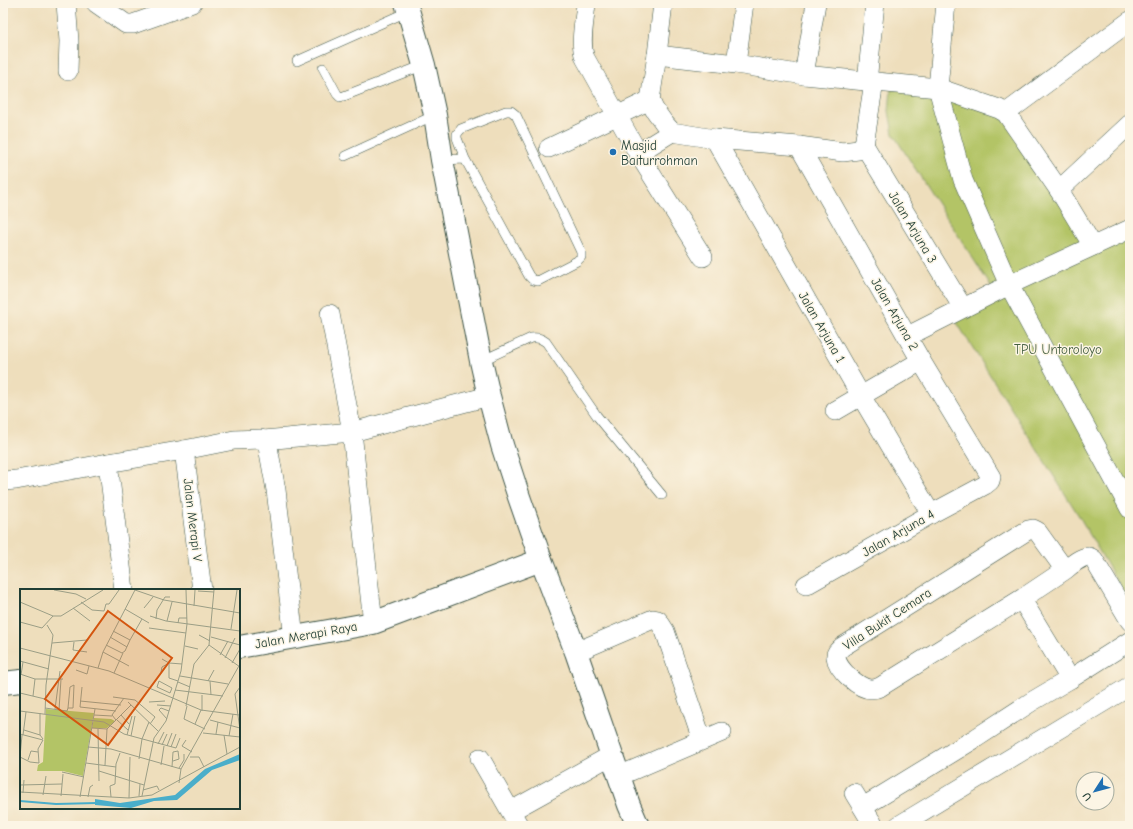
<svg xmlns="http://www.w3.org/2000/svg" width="1133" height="829" font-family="'Comic Neue',sans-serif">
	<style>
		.green { fill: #b3c466; stroke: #69804d }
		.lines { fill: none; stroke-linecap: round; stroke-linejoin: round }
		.lane-casing { stroke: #3e5548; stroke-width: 10 }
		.street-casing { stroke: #3e5548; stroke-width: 20 }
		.secondary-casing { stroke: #3e5548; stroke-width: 24 }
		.lane { stroke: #fff; stroke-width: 9 }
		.street { stroke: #fff; stroke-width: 19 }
		.secondary { stroke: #fff; stroke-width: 22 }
		.poi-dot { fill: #1f6fb2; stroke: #fcf5e5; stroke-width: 1.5 }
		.labels { text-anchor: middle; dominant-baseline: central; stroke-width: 3; stroke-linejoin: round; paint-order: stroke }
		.poi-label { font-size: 13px; fill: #1f3d34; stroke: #fcf5e5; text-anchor: start }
		.street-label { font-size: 13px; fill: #1f3d34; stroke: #fcf5e5 }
		.park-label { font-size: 13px; fill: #445f40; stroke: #fcf5e5 }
		.inset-river { fill: none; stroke: #4aaeca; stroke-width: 2 }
		.inset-road { fill: none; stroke: #9b9e86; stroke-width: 1 }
		.view { fill: #d45610; fill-opacity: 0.15; stroke: #d45610; stroke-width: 2 }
		.inset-edge { fill: none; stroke: #1f3d34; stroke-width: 2 }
	</style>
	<rect width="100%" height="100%" fill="#fcf5e5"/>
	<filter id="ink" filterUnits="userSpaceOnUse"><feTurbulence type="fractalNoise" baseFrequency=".025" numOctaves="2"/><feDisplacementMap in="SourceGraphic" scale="8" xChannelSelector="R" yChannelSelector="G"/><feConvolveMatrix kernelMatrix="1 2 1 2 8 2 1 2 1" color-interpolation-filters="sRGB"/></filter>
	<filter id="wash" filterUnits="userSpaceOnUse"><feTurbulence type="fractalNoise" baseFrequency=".012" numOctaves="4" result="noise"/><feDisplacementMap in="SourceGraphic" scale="16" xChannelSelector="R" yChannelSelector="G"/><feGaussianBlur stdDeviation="0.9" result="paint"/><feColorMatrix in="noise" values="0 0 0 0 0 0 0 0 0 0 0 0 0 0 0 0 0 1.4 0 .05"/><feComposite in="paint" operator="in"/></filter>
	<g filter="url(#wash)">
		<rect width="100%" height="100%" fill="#eedebc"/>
		<g class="green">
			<polygon points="891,89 926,92 1001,115 1087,243 992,288 893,134 889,111"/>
			<polygon points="1130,236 1130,604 1079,516 954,318"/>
		</g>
	</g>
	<g filter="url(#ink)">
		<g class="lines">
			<g class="lane-casing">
				<g id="lane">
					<polyline points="297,61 409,11"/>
					<polyline points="323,68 337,94 340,97 344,96 424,65"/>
					<polyline points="345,156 435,115"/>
					<polyline points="442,160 465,159 529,276 533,280 538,281 577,261 581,257 581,252 516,115 511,111 506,111 461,129 457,134 457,138 465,159"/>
					<path d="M481,361L531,338C537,337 541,338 546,342L597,416L662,495"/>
				</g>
			</g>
			<g class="street-casing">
				<g id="street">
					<polyline points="66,3 69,41 68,71"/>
					<polyline points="96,3 126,24 133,24 192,3"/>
					<path d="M586,3C585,19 579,43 585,58L638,153L703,257"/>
					<polyline points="946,3 938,88 963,180 1009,285 1130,509"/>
					<polyline points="657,55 736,64 804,75 938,88 999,109 1006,113 1059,190 1093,246"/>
					<polyline points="736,64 744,3"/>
					<polyline points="804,75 816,3"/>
					<polyline points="867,82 875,3"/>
					<polyline points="650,100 654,109 664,123 672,132 715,139 799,146 843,152 858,150 864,145 874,82"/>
					<polyline points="650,100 657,55 663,3"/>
					<polyline points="1006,113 1130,21"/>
					<polyline points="715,139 861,396 931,514"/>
					<polyline points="864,145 963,308"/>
					<polyline points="799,146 921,361 991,477 990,481 985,485 931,514 806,585"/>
					<polyline points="549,148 650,100"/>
					<polyline points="638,153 672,132"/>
					<polyline points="1059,190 1130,124"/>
					<polyline points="330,314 352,432 373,623"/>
					<polyline points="908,336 1009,285 1130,229"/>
					<polyline points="835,411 921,361"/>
					<polyline points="264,440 352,432 489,396"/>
					<polyline points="184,450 202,590"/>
					<polyline points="3,481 16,480 108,463"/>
					<path d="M1065,570L1023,598L880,687C878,688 874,689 871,689C859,689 837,669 836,657C835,653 839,650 842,647L1028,530L1033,529L1037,531L1065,570C1070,566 1082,556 1088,557C1091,557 1092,558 1094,560L1130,621"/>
					<polyline points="124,590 108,463 184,450 234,440 261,439 267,443 268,447 276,490 294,638"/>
					<polyline points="1025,605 1070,679"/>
					<polyline points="576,652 653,619 658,620 665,631 702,740"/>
					<polyline points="480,758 519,826"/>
					<polyline points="619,776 722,732"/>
					<polyline points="854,793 874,826"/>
					<polyline points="863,807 976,738 1031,702 1070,679 1130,641"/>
					<polyline points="511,811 612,755"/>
					<polyline points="898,826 1130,686"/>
				</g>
			</g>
			<g class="secondary-casing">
				<g id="secondary">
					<polyline points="406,3 424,65 435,115 442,160 481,361 489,396 502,445 519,497 541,560 576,652 629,805 638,826"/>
					<polyline points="239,647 373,623 541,560"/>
					<polyline points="3,683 21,681"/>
				</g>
			</g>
			<use href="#lane" class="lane"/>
			<use href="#street" class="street"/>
			<use href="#secondary" class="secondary"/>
		</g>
	</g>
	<circle class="poi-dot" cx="613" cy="152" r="4"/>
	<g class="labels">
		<g class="poi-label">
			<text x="621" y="145">Masjid<tspan x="621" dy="15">Baiturrohman</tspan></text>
		</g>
		<g class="street-label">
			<text transform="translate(913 227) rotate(59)">Jalan Arjuna 3</text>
			<text transform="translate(895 314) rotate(60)">Jalan Arjuna 2</text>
			<text transform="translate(822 327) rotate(60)">Jalan Arjuna 1</text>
			<text transform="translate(193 520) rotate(83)">Jalan Merapi V</text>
			<text transform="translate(898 533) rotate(-30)">Jalan Arjuna 4</text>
			<text transform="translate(887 619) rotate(-33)">Villa Bukit Cemara</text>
			<text transform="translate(306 635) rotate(-10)">Jalan Merapi Raya</text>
		</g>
		<g class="park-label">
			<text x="1058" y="349">TPU Untoroloyo</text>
		</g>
	</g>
	<g transform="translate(20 589)">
		<rect width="220" height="220" fill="#eedebc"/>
		<path d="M26,120L74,124L63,187L43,182H17L18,176L23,173ZM74,129L91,130L95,132L87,139H72Z" fill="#b3c466"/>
		<path d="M220,165V171L192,181L157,211L134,212L111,219L75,216V210L100,214L155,206L185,180Z" fill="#4aaeca"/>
		<path class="inset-river" d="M0,212L36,215L77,214"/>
		<path class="inset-road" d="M34,1L56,5L66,10M115,1L144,11L220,24M194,1L189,56L220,78M178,2L194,3M0,13L33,27H41L83,1M61,13L72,21L84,22L86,15H89L99,1M174,17L175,1M53,19L70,32M124,19L133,8M105,20L129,34M130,27L146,32L220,42M136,30L137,21L145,8H150M147,32L152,13M0,33L22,39L33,27M158,34L159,29H167M129,39L166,44M211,40L217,1M179,46L190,52M90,48L107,58M191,48L220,56M110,51L122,30M54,53L53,61L67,63M32,54L67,51M86,56L102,64L105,62L110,51L93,42M165,57L178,60M0,59L89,82L181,121L219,126M83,63L109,77M200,66L208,52M205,69L215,49M142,70L149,74L162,75M0,72L29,80M149,74V89L158,92M212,74L220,60M78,79L83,63L115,1M56,81L67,85L69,77M141,83L142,78L149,74M94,84L103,64M0,85L15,90H43M1,86L3,73M160,87L208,95M139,92L152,99L150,104L137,98ZM188,92L194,81M190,92L191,106M158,93L170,98M62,98L60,118L96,122M220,98L215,105L220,141M155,101L203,107M0,104L25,110M182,106V122M13,107L15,90M93,108L115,111L135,128L130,135M60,112L101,116M108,113L138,142M129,113L145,112M137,116L151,117M166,117L174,75L189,56M167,117L164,130L185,140M25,119L47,122L48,119H53L54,96L50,98L48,119M35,120L40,82M39,121L41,90M0,122L84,133L104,145L156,159L160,149M20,124V146L23,150M25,125L26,96L33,46L27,36M74,126L92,127M101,126L109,135M147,130L139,121L141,119L149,122M96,131L92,126L104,109M97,131L108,141M190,131L220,139M175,135L181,121M72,139L87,140L111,116M78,140L79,192M4,141L20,146M183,144L220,148M0,145L23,151L18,160L19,174L10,173L0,168M196,145L198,133M3,146L6,123M107,146L112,127M204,146L207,165M111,147L115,127M209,147L213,125M166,151L162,157L172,163M138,155L144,143M142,156L147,145M147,157L152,144M68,158L91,160L161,180M151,158L156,145M0,168L2,146M170,168H179L184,178M119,170L122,150L129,133M8,171L11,162L18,163M66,174L96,178M85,176L87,140M141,176L144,157M152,178L153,163L158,162L159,170L153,172M159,179L164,171V165M79,182L124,196M42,183L64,188M159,194L161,180L220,75M0,196L42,195M123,201L137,197L139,201M0,203L109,209L132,206L220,158M3,204L4,191M23,206L26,187M41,207L43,185M119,207L120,195M122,207L134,149L146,132L161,82L167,35L166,1M60,208L75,120M68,208L70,198L73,196M91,208L90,197L95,195L96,175L100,164M109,209L110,168"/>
		<path class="view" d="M88,22L152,69L88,156L25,110Z"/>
		<rect width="220" height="220" class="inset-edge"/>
	</g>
	<rect width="1133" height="829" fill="none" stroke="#fcf5e5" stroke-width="16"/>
	<g transform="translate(1095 791) rotate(234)"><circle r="19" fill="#fcf5e5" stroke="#a4ab9e"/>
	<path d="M0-3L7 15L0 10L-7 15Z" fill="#1f6fb2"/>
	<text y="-6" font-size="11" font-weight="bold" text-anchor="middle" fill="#1f3d34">U</text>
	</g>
</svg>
